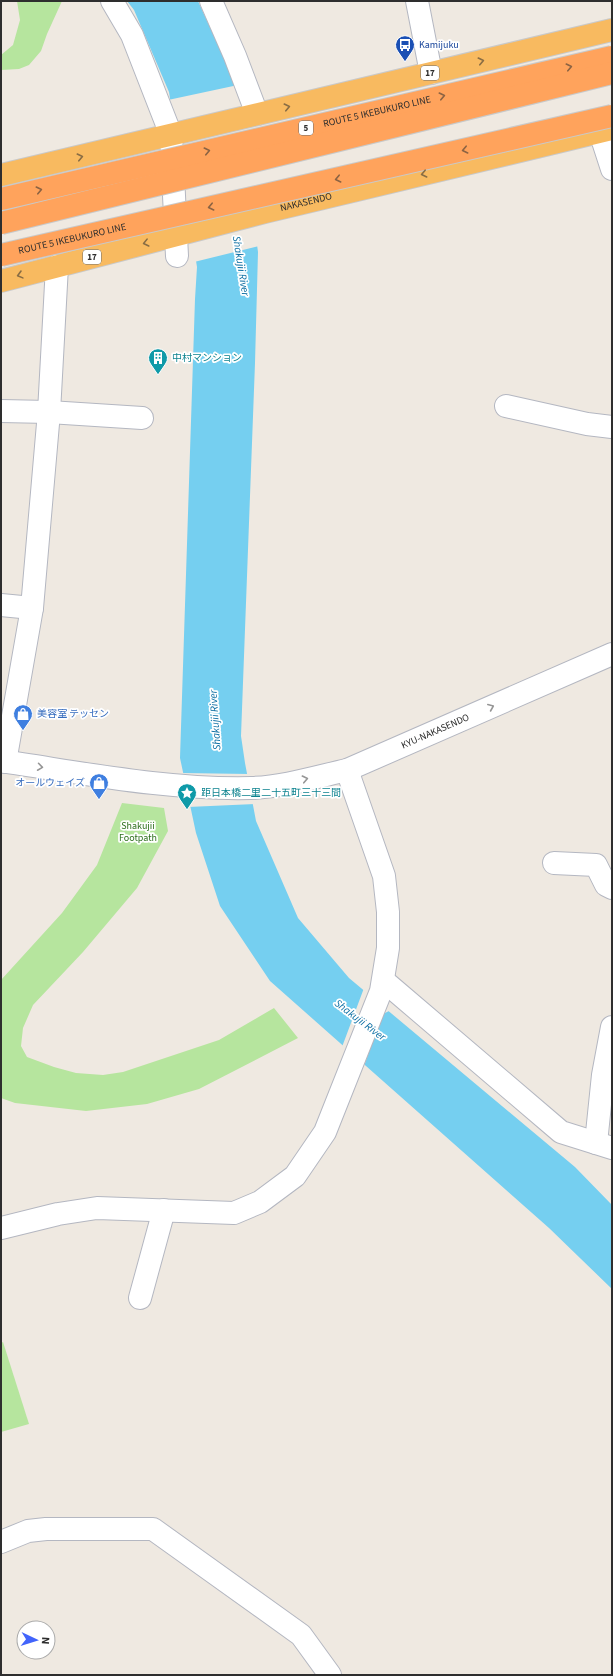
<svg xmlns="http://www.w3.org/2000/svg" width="613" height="1676" font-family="'Source Sans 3','Noto Sans JP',sans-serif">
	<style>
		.green { fill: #b6e59e }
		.water { fill: #75cff0 }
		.pier { fill: #efe9e1 }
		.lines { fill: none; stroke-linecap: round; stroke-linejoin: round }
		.minor-casing { stroke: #b4b7c1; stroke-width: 24 }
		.trunk-casing { stroke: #c9c9c9; stroke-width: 24 }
		.minor { stroke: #fff; stroke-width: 22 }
		.trunk { stroke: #f8ba60; stroke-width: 22 }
		.motorway-bridge-casing { stroke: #c9c9c9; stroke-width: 24; stroke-linecap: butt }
		.motorway-bridge { stroke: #ffa35c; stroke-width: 22 }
		.oneway { stroke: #896d44 }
		.oneway2 { stroke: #8c6343 }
		.oneway3 { stroke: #969696 }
		.labels { text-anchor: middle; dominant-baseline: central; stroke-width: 3.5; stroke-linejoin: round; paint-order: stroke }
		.shield { fill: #fff; stroke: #6d6d6d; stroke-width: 1 }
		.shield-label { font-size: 9px; font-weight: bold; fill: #2e2e2e }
		.transit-label { font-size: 10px; fill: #164399; stroke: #fff; text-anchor: start }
		.street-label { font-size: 10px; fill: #2e2e2e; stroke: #fff }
		.culture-label { font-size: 10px; fill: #0d838f; stroke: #fff; text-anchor: start }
		.shop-label { font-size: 10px; fill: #366cbe; stroke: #fff; text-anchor: start }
		.park-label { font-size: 10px; fill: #2c6e1b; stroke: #fff }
		.water-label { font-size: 11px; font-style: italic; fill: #0d6fa3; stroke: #fff }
	</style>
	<rect width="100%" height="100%" fill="#efe9e1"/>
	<g class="green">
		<polygon points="17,1 62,1 47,34 41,51 29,65 19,69 1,70 1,55 13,45 20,20"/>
		<polygon points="122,803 164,808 168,831 137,888 83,952 33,1005 23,1028 21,1046 27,1057 54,1067 76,1073 103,1075 123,1072 219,1040 274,1008 298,1038 199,1089 147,1104 86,1111 15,1103 1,1098 1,980 62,913 97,865"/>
		<polygon points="3,1342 29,1424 1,1432 1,1343"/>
	</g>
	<polygon class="water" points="127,1 198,1 218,45 234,74 258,252 255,363 241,736 245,763 256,821 298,918 349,978 575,1167 612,1205 612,1289 549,1228 270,981 220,906 196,833 180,758 195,299 197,267 169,92 134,10"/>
	<g class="pier">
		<polygon points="238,85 259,246 194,262 168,100"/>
		<polygon points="181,773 249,774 255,804 188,807"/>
		<polygon points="364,988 391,1010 383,1014 364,1066 342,1047"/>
	</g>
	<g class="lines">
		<g class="minor-casing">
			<g id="minor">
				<polyline points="112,1 132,35 171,135 177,256"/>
				<polyline points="211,1 235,56 257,114"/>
				<polyline points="417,1 431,73"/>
				<polyline points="600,132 612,169"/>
				<polyline points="506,406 587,424 612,427"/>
				<polyline points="1,411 49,412 142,418"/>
				<polyline points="1,605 32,608"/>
				<path id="s1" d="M1,761C84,773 168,790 251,788C283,787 316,777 347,770L612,654"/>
				<polyline points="5,762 32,608 49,412 57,266"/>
				<polyline points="554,863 596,865 606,885 612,888"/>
				<polyline points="384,981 561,1132 612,1148"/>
				<polyline points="596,1143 603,1075 612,1027"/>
				<polyline points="1,1228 58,1214 97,1208 234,1213 260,1202 295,1176 325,1132 381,991 388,948 388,912 384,876 347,770"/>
				<polyline points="140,1298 164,1210"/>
				<polyline points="1,1542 28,1531 46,1529 153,1529 301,1635 330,1675"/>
			</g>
		</g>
		<g class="trunk-casing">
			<g id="trunk">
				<polyline points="1,175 612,30"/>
				<path id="s2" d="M1,281L265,212L612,129"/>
			</g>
		</g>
		<use href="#minor" class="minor"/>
		<use href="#trunk" class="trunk"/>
		<g class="motorway-bridge-casing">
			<g id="motorway-bridge">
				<path id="s3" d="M1,199L612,57"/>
				<polyline points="1,223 612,73"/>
				<path id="s4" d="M1,255L612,116"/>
			</g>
		</g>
		<use href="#motorway-bridge" class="motorway-bridge"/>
	</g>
	<defs><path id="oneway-chevron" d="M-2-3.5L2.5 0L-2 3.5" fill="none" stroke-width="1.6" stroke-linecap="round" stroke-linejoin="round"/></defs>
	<g class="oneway">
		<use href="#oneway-chevron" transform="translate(481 61) rotate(-13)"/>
		<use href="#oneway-chevron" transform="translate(287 107) rotate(-13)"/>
		<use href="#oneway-chevron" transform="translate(80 157) rotate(-13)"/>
		<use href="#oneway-chevron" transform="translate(424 174) rotate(167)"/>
		<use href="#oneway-chevron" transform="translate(146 243) rotate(166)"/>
		<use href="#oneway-chevron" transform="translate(20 275) rotate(165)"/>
	</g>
	<g class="oneway2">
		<use href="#oneway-chevron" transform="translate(569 67) rotate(-13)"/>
		<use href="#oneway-chevron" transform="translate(442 96) rotate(-13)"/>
		<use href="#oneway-chevron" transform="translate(465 150) rotate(167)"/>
		<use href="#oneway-chevron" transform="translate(207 151) rotate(-13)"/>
		<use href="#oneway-chevron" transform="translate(338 179) rotate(167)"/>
		<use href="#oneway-chevron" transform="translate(39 190) rotate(-13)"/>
		<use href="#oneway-chevron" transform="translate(211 207) rotate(167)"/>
	</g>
	<g class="oneway3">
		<use href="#oneway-chevron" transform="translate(491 707) rotate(-23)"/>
		<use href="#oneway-chevron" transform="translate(40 767) rotate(8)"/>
		<use href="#oneway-chevron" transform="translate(305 779) rotate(-12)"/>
	</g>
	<defs>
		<g id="bus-pin" transform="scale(1)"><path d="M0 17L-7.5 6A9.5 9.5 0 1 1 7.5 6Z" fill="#1a4fb4" stroke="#fff"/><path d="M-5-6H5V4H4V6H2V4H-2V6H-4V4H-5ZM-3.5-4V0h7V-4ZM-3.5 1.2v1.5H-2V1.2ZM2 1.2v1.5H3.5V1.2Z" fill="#fff"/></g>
		<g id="building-pin" transform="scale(1)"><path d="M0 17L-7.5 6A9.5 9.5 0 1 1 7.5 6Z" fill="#0f9aa8" stroke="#fff"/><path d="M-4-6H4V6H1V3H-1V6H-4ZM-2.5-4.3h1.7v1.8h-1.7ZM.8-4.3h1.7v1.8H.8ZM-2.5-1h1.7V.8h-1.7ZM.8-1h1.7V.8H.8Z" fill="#fff"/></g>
		<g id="shop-pin" transform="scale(1)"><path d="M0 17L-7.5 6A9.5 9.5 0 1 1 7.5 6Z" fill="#3f7fe0" stroke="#fff"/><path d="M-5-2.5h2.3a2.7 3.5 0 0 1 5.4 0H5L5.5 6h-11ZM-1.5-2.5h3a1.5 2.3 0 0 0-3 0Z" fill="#fff"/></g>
		<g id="sight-pin" transform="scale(1)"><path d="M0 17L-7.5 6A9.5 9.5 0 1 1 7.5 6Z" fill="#0f9aa8" stroke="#fff"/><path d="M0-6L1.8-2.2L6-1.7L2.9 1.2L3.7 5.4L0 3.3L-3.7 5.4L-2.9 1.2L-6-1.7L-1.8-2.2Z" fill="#fff"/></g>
	</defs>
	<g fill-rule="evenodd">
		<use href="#bus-pin" x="405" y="45"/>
		<use href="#building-pin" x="158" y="358"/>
		<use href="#shop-pin" x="23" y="714"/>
		<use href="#shop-pin" x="99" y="783"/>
		<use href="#sight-pin" x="187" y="793"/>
	</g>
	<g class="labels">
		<g class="shield">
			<rect x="421" y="66" width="18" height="14" rx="3"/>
			<rect x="299" y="121" width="14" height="14" rx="3"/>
			<rect x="83" y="250" width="18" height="14" rx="3"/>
		</g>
		<g class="shield-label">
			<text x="430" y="73">17</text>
			<text x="306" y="128">5</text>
			<text x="92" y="257">17</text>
		</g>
		<g class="transit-label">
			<text x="419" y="45">Kamijuku</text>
		</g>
		<g class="street-label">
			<text stroke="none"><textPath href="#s3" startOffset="386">ROUTE 5 IKEBUKURO LINE</textPath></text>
			<text stroke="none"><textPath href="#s2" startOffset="315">NAKASENDO</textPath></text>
			<text stroke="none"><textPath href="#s4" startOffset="73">ROUTE 5 IKEBUKURO LINE</textPath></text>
			<text stroke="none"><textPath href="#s1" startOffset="446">KYU-NAKASENDO</textPath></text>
		</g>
		<g class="culture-label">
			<text x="172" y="358">中村マンション</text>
			<text x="201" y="793">距日本橋二里二十五町三十三間</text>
		</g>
		<g class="shop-label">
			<text x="37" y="714">美容室 テッセン</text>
			<text x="85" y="783" text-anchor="end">オールウェイズ</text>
		</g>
		<g class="park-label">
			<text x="138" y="826">Shakujii<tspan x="138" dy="12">Footpath</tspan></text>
		</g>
		<g class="water-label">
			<text transform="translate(241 266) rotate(81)">Shakujii River</text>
			<text transform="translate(215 720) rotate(-94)">Shakujii River</text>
			<text transform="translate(360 1020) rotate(37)">Shakujii River</text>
		</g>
	</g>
	<rect width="613" height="1676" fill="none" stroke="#2e2e2e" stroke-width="4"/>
	<g transform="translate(36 1640) rotate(94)"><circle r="19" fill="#ffffff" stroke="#ababab"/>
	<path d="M0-3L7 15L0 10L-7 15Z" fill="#4264fb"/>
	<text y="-6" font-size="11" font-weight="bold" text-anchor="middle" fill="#2e2e2e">N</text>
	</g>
</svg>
